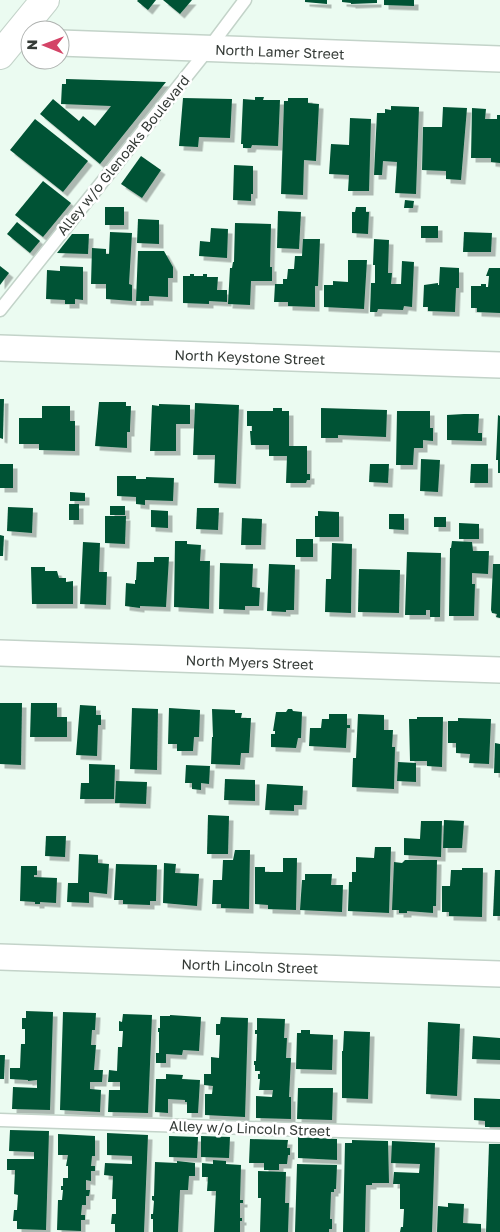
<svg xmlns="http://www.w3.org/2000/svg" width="500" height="1232" font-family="'Golos Text',sans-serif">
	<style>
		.building { fill: #055234; filter: url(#shadow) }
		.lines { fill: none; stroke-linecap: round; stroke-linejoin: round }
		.service-casing { stroke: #c3d3c9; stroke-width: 15 }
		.minor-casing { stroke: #c3d3c9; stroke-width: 28 }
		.secondary-casing { stroke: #c3d3c9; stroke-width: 30 }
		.service { stroke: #fff; stroke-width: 12 }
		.minor { stroke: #fff; stroke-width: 25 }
		.secondary { stroke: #fff; stroke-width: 28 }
		.labels { text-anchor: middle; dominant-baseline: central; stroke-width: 5; stroke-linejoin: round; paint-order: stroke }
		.street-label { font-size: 14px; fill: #353b37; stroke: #fff }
	</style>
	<defs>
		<filter id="shadow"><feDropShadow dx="4.5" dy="4.5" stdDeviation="0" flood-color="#0004"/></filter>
	</defs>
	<rect width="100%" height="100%" fill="#ebfbf1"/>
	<g class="building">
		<polygon points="138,0 156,0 148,10 137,1"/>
		<polygon points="163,0 192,0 180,14"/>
		<polygon points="305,0 327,0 327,4 305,2"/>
		<polygon points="342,0 377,0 377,3 351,4 351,3 342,2"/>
		<polygon points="384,0 414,0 414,6 384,5"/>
		<polygon points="66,79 166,82 100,164 40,114 53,99 79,121 83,116 95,126 111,106 61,104 62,84 66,84"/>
		<polygon points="255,97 264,97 263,100 280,100 278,146 252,145 251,148 243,148 243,144 241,144 243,99 255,100"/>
		<polygon points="183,98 232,99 230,138 199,137 198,147 179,146"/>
		<polygon points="288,98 308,98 308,103 319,104 316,161 304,160 303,195 281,194 284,101 288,101"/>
		<polygon points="391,106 419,107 416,194 395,193 397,162 383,161 382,175 374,175 377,113 385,113 385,109 391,110"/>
		<polygon points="443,107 467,108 461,180 446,179 446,171 422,170 423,127 442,127"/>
		<polygon points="472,108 486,109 485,119 497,119 497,115 500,115 500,163 491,162 491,158 471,158"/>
		<polygon points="350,118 371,119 369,191 348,191 349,175 329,174 331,144 349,145"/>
		<polygon points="35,119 88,161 63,192 10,150"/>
		<polygon points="141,156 161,170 142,198 121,184"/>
		<polygon points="234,165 253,166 253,194 251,194 251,201 233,200"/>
		<polygon points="43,181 71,203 43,237 15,215"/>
		<polygon points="405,200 414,201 413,208 404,208"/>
		<rect x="105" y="207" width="19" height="18"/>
		<polygon points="356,207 366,207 366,212 369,212 368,234 352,233 352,212 355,212"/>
		<polygon points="278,211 301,212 299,249 277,248"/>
		<polygon points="138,219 159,220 159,244 137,243"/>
		<polygon points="17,222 40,241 30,253 7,234"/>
		<polygon points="235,223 271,224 270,267 272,267 272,281 251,281 250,305 228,304 230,268 232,268 233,262 234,262"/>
		<rect x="421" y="226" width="17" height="12"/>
		<polygon points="211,228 228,229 227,258 199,256 200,241 210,242"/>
		<polygon points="110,232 132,233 129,284 132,285 132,301 106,299 106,284 91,284 92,248 106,249 106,254 109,254"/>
		<polygon points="464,232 492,233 491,252 463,252"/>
		<polygon points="72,234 89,234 88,254 57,253"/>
		<polygon points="303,239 320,239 318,286 315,286 315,307 288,306 288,302 274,302 275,284 283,284 283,279 287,279 288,269 294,269 295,256 302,256"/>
		<polygon points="374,239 389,240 388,273 392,273 391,284 401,284 402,261 414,262 412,307 404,306 403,310 378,309 377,312 370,312 371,283 375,283 375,265 373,265"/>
		<polygon points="138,251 164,251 173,267 173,278 168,278 168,297 149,296 149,301 136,301"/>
		<polygon points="348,260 367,260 364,309 324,307 324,285 333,285 333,281 348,282"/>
		<polygon points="0,266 9,273 0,285"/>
		<polygon points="60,266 83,267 83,300 75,299 75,304 65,304 65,300 46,299 47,270 60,271"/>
		<polygon points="440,267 459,268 459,288 456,288 455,312 428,311 428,307 423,307 424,285 438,283 438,285 439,285"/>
		<polygon points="489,268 500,268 500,313 477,312 477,308 471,308 471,286 481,286 481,284 486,284 486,287 488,287 489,276 486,276"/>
		<polygon points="190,274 194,274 194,276 203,276 203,274 207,274 207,277 218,277 217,290 227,290 227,302 209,301 209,304 183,303 183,276 190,276"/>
		<polygon points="0,399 4,399 3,439 0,438"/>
		<polygon points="99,402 126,402 126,406 131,406 130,428 130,432 127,432 127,448 95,446"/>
		<polygon points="195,403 239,405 236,484 214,483 215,455 193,455"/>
		<polygon points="159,404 190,405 190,424 176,424 176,451 150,451 152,405 159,406"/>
		<polygon points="42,406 70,406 70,421 75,421 75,451 39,450 39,444 19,444 19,418 42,418"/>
		<polygon points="273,408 282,408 282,411 289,411 289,446 307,446 307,474 310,474 310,480 307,480 306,483 286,483 287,456 269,456 269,445 251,445 250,431 252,431 252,426 247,426 247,411 273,411"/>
		<polygon points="321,408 387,410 386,437 338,435 338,438 321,438"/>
		<polygon points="397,411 430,411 430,428 433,428 433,441 423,440 423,448 414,448 413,465 396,465"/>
		<polygon points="464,414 479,414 478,433 482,433 482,441 447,440 447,415"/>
		<polygon points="498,415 500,416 500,473 498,473 498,460 496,460"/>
		<polygon points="421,459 440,460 438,492 420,491"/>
		<rect x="0" y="464" width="13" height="24"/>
		<polygon points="370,464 389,464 388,483 369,482"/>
		<polygon points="471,464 488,464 488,483 470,483"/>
		<polygon points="117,476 136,476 136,479 146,479 146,477 174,478 173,501 145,500 145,505 136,504 136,497 117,496"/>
		<polygon points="70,492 85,493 85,501 70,501"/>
		<rect x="69" y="504" width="10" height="16"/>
		<rect x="110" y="506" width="15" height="9"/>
		<polygon points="8,507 33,508 32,533 7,531"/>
		<polygon points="197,508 219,508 218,530 196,529"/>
		<polygon points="151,510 168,511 168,528 151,527"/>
		<polygon points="318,511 339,512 339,537 315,537 315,516 318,516"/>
		<polygon points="389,514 404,514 404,530 389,529"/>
		<polygon points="105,516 126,516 125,544 105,543"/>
		<rect x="434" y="517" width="12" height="10"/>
		<polygon points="242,518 262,519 261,545 241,545"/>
		<polygon points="459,523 479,524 479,539 459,539"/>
		<polygon points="0,535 4,536 3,556 0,556"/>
		<rect x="296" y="539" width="17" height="18"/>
		<polygon points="175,541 187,541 187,544 201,545 200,561 210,561 209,609 174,607"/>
		<polygon points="452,541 472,542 473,551 489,551 488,574 472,573 472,584 475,584 474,616 449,616 450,548 451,548"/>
		<polygon points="83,542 100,543 99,572 107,572 106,605 80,604"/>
		<polygon points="332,543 352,544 351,613 325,612 326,579 331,579"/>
		<polygon points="407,552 441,553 440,617 430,617 430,610 426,610 426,615 405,615"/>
		<polygon points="154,557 169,557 166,607 140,606 140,608 125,606 126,583 135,584 135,580 136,580 137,562 154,562"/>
		<polygon points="220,563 253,564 252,587 260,588 259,606 245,606 245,610 219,609"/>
		<polygon points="269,564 295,565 294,610 286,610 286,612 267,611"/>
		<polygon points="493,564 500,564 500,618 496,617 497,614 492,613 491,610"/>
		<polygon points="31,567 45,567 45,571 57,571 59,578 66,578 66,582 73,581 73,604 32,604"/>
		<polygon points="359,569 400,570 399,613 358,612"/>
		<polygon points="0,703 22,703 21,765 0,764"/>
		<polygon points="31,703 57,703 57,717 67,717 67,737 30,737"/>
		<polygon points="80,705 96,706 96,715 101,715 101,725 98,725 97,756 76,755"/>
		<polygon points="132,708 158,709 157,770 130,769"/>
		<polygon points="169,708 200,710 199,737 194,737 193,751 177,751 177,744 168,744"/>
		<polygon points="212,709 235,710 235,713 242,713 241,718 251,718 249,753 241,753 240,765 211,764 212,737 213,737"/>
		<polygon points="288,709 292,709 293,711 302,712 301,738 298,738 296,748 271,747 271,734 275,734 275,731 273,731 276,712 286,712"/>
		<polygon points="329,714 347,714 347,725 350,725 350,728 347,728 346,748 309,746 310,728 321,728 322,719 329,719"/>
		<polygon points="358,714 384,715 384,730 393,730 392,747 395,747 394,789 352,787 353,758 356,758"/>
		<polygon points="417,717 443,717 442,767 427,766 427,761 410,761 409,719 417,719"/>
		<polygon points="458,718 491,719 489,764 469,763 470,754 456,753 456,743 448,743 448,721 458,721"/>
		<polygon points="495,743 500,744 500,773 494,773"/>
		<polygon points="398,762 416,763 416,782 397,781"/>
		<polygon points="89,764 115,765 114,799 80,799 81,783 89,783"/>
		<polygon points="186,765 210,766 209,784 201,783 201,790 192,789 192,783 185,783"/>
		<polygon points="225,779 255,780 255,801 224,800"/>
		<polygon points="116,781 147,782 146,804 115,803"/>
		<polygon points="267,784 303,786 302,805 294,805 294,811 265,810"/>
		<polygon points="208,815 229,816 228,854 207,854"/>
		<polygon points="444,820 464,821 462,848 443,848"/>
		<polygon points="421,821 442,821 441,857 404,855 404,838 420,839"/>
		<polygon points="46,836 66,836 65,857 45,856"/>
		<polygon points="375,847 391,847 389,913 348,911 349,882 352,882 352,872 356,872 356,857 374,858"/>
		<polygon points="235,850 250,850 249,909 221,908 221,904 212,904 213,880 222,880 223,860 233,860"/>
		<polygon points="79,854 98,855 98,863 109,864 107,894 89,892 89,903 67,902 68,883 78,883"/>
		<polygon points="283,858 297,858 296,910 268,909 268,905 255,904 255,867 265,867 265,872 283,872"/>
		<polygon points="405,860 437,860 436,906 433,906 433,913 407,911 407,913 399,913 399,910 392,910 394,862 402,863"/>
		<polygon points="164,863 176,864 175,873 199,874 197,906 163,903"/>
		<polygon points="116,864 157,865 156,901 150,901 150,905 123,904 123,900 114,900"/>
		<polygon points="21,866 37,866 37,875 34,875 34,877 57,878 56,903 40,902 40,904 35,904 35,902 20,901"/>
		<polygon points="462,868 483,868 482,917 449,916 449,912 442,912 442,886 450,886 451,870 462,870"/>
		<polygon points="495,870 500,870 500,916 493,916"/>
		<polygon points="305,874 332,874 331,885 343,885 342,912 300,910 302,880 305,880"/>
		<polygon points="26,1011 53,1012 50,1110 12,1109 13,1087 37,1088 37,1080 28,1081 28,1080 10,1079 10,1068 20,1068 21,1044 25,1044 25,1029 22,1029 22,1018 26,1018"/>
		<polygon points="63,1012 96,1013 95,1030 92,1030 91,1045 96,1045 94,1070 103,1070 102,1082 90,1082 90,1089 101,1090 100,1112 60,1110"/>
		<polygon points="123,1014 152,1015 148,1113 108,1112 109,1090 120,1090 120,1082 108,1082 109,1070 117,1071 118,1047 122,1047 123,1031 119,1031 119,1021 122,1022"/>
		<polygon points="170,1015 201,1017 199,1051 183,1050 182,1055 166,1054 166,1063 156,1063 156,1053 159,1053 159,1032 158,1032 158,1028 160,1028 160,1016 170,1016"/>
		<polygon points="221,1017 248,1018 245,1117 205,1115 205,1094 212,1094 213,1086 204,1085 204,1074 211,1074 211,1057 219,1058 220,1035 216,1035 216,1024 220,1024"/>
		<polygon points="257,1018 285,1019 284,1038 287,1038 286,1058 291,1058 289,1097 291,1097 291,1119 256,1118 256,1096 272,1097 273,1090 259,1090 260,1079 258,1079 258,1074 260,1074 260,1071 255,1071 255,1065 254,1065 254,1061 256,1061 257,1034 255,1034 255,1030 257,1030"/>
		<polygon points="428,1022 460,1024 457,1096 426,1094"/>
		<polygon points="301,1030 310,1030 310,1034 333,1035 332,1070 296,1069 297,1033 301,1033"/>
		<polygon points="344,1031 370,1032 368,1099 342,1098 342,1051 343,1051"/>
		<polygon points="473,1036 500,1038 500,1060 472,1059"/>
		<polygon points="0,1055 5,1055 4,1079 0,1079"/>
		<polygon points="166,1074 183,1075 182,1079 200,1080 198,1113 187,1113 187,1102 185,1102 185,1100 168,1099 168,1113 155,1112 156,1079 166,1079"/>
		<polygon points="298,1088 333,1088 332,1120 297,1119"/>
		<polygon points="474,1098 500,1099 500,1127 485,1127 485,1121 474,1120"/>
		<polygon points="10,1130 49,1131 46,1230 17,1229 17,1221 13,1221 14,1210 17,1210 18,1195 14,1194 15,1170 7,1170 7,1159 34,1159 34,1152 9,1151"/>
		<polygon points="107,1133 148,1135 144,1232 115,1232 115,1224 111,1224 112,1214 116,1214 116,1199 112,1199 113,1176 104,1175 105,1163 132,1164 132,1156 107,1155"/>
		<polygon points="58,1134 95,1136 95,1156 92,1156 91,1166 95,1166 95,1171 91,1171 91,1181 86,1180 86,1190 90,1190 89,1196 86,1196 86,1205 82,1205 81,1215 85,1215 85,1220 81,1220 81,1231 57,1230 58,1200 62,1200 63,1190 61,1190 61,1186 63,1186 63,1178 68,1178 68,1166 66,1166 68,1155 58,1155"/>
		<polygon points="169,1136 198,1137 197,1158 169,1157"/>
		<polygon points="201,1136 230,1137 229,1158 201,1157"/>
		<polygon points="298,1137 337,1139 337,1160 298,1158"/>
		<polygon points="250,1139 288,1140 287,1148 290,1148 290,1155 288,1155 287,1164 279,1164 279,1170 264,1170 264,1163 249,1163"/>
		<polygon points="352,1140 388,1141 389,1183 372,1183 372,1185 366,1185 365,1232 343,1232 345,1143 352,1143"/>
		<polygon points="392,1141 435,1143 432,1232 400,1232 401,1227 403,1227 404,1209 400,1209 400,1184 393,1184 394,1172 419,1173 420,1164 391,1163"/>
		<polygon points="489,1144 500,1144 500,1232 486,1232"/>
		<polygon points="213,1160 226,1161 226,1164 241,1165 240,1200 243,1200 243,1203 240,1203 240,1218 242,1218 242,1221 240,1221 240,1232 214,1232 216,1191 207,1191 208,1177 202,1177 202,1163 213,1164"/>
		<polygon points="177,1161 195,1163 195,1176 189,1176 188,1190 180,1190 178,1232 153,1232 153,1219 151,1219 151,1214 153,1214 154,1201 152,1200 152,1196 154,1196 155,1162 177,1163"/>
		<polygon points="297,1164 337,1165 336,1189 334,1189 334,1192 331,1192 330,1219 332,1219 332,1229 329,1229 329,1232 295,1232"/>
		<polygon points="258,1171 286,1172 285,1203 289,1203 288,1232 260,1232 261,1198 258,1198"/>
		<polygon points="448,1203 464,1204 463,1223 481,1224 481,1232 437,1232 438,1206 448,1207"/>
	</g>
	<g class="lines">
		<g class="service-casing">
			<g id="service">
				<polyline points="0,310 209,48 245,0"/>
				<polyline points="0,1120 500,1136"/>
			</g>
		</g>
		<g class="minor-casing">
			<g id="minor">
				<path id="s1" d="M60,43L500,59"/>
				<path id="s2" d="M0,348L500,365"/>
				<path id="s3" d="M0,653L500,670"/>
				<path id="s4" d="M0,957L500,974"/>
			</g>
		</g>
		<g class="secondary-casing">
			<polyline id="secondary" points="0,55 45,0"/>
		</g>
		<use href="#service" class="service"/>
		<use href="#minor" class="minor"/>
		<use href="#secondary" class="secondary"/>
	</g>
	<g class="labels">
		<g class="street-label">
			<text stroke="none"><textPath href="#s1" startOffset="220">North Lamer Street</textPath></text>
			<text transform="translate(123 155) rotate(-51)">Alley w/o Glenoaks Boulevard</text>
			<text stroke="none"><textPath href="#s2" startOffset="250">North Keystone Street</textPath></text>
			<text stroke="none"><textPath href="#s3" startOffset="250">North Myers Street</textPath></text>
			<text stroke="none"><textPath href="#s4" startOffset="250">North Lincoln Street</textPath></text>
			<text transform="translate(250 1128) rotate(2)">Alley w/o Lincoln Street</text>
		</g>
	</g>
	<g transform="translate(45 45) rotate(271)"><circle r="24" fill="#ffffff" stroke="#aeb1af"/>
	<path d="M0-4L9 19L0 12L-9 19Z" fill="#d44467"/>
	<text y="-8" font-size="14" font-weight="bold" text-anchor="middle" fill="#353b37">N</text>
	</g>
</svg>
